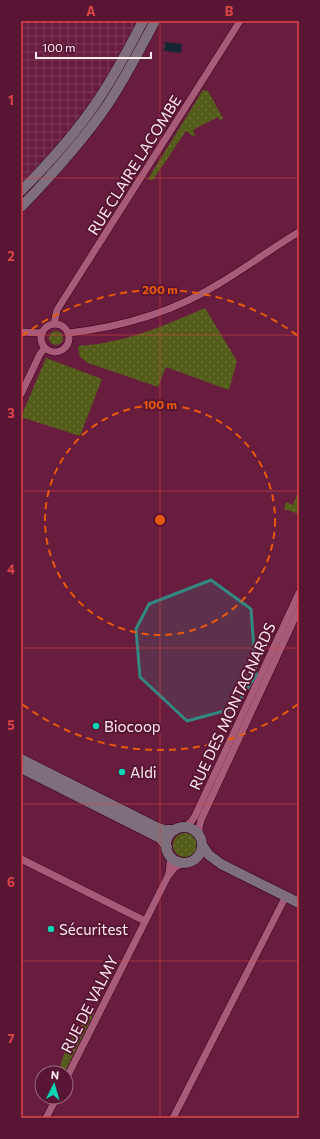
<svg xmlns="http://www.w3.org/2000/svg" width="320" height="1139" font-family="Commissioner,sans-serif">
	<style>
		.built { fill: #681c3e; fill-rule: evenodd }
		.industrial { fill: url(#industrial-grid) }
		.green { fill: url(#green-dots) }
		.water { fill: url(#water-ripples) }
		.lines { fill: none; stroke-linecap: round; stroke-linejoin: round }
		.street-casing { stroke: #36031c; stroke-width: 8 }
		.secondary-casing { stroke: #36031c; stroke-width: 11 }
		.street { stroke: #a75b78; stroke-width: 7 }
		.secondary { stroke: #7f6e7c; stroke-width: 10 }
		.marked { fill: #338882; fill-opacity: 0.2; stroke: #338882; stroke-width: 3; stroke-linejoin: round }
		.grid { fill: none; stroke: #dc4546; stroke-width: 1; stroke-opacity: 0.55 }
		.ring { fill: none; stroke: #e8590c; stroke-width: 2; stroke-dasharray: 7 5 }
		.poi-dot { fill: #0bd5b5; stroke: #591534; stroke-width: 1.5 }
		.labels { text-anchor: middle; dominant-baseline: central; stroke-width: 4; stroke-linejoin: round; paint-order: stroke }
		.street-label { font-size: 15px; fill: #fdebf0; stroke: #591534 }
		.poi-label { font-size: 15px; fill: #fdebf0; stroke: #591534; text-anchor: start }
		.centre { fill: #e8590c; stroke: #591534; stroke-width: 2 }
		.ring-label { font-size: 12px; text-anchor: middle; font-weight: bold; fill: #e8590c; stroke: #591534; stroke-width: 4; stroke-linejoin: round; paint-order: stroke }
		.neatline { fill: none; stroke: #dc4546; stroke-width: 1.5 }
		.grid-label { font-size: 13px; text-anchor: middle; font-weight: bold; fill: #dc4546 }
	</style>
	<defs>
		<pattern id="industrial-grid" width="8" height="8" patternUnits="userSpaceOnUse"><rect width="8" height="8" fill="#681c3e"/><path d="M0 4h8M4 0v8" fill="none" stroke="#7e3d5a"/></pattern>
		<pattern id="green-dots" width="8" height="8" patternUnits="userSpaceOnUse"><rect width="8" height="8" fill="#535c19"/><path d="M2 2h.1M6 6h.1" fill="none" stroke="#6d743b" stroke-width="1.8" stroke-linecap="round"/></pattern>
		<pattern id="water-ripples" width="26" height="14" patternUnits="userSpaceOnUse"><rect width="26" height="14" fill="#132631"/><path d="M2 4q2-2 4 0t4 0M15 11q2-2 4 0t4 0" fill="none" stroke="#36464f"/></pattern>
	</defs>
	<rect width="100%" height="100%" fill="#591534"/>
	<path class="built" d="M143,21H299V1118H21V191ZM42,1073H66V1097H42Z"/>
	<polygon class="industrial" points="21,21 143,21 107,87 21,191"/>
	<g class="green">
		<polygon points="203,90 208,91 223,118 220,121 218,117 193,130 195,135 193,136 186,131 153,180 149,180 148,179"/>
		<path d="M205,308L237,361L229,390L166,367L158,387L88,363L80,357L78,346C125,343 163,326 205,308Z"/>
		<circle cx="56" cy="338" r="7"/>
		<polygon points="46,358 102,379 80,436 21,417"/>
		<polygon points="299,489 299,514 284,509 286,502 293,505"/>
		<circle cx="185" cy="845" r="12"/>
		<polygon points="94,1009 94,1014 64,1073 58,1073 65,1051 73,1036"/>
	</g>
	<polygon class="water" points="165,42 182,44 181,53 164,51"/>
	<g class="lines">
		<g class="street-casing">
			<g id="street">
				<circle cx="55" cy="338" r="14"/>
				<polyline points="54,324 57,310 240,21"/>
				<polyline points="21,332 42,333"/>
				<path d="M68,333C122,327 174,312 220,283C247,267 272,248 299,232"/>
				<polyline points="21,394 40,354 45,348"/>
				<polyline points="184,827 191,822 195,816 299,593"/>
				<polyline points="199,835 199,828 201,820 299,609"/>
				<polyline points="21,859 145,921"/>
				<polyline points="169,874 171,856"/>
				<polyline points="66,1079 168,876 175,867 185,862"/>
				<polyline points="46,1118 57,1097"/>
				<polyline points="173,1118 286,896"/>
			</g>
		</g>
		<g class="secondary-casing">
			<g id="secondary">
				<path d="M21,191C49,163 76,133 98,100C115,75 129,48 143,21"/>
				<path d="M21,207C53,174 83,141 108,104C126,77 140,49 155,21"/>
				<polyline points="21,759 156,827 164,830 175,830"/>
				<polyline points="21,768 160,838 167,847"/>
				<circle cx="184" cy="845" r="18"/>
				<polyline points="202,845 209,855 221,864 299,903"/>
			</g>
		</g>
		<use href="#street" class="street"/>
		<use href="#secondary" class="secondary"/>
	</g>
	<path class="marked" d="M211,580L251,609L256,675L235,708L187,721L140,677L136,629L149,604Z"/>
	<path class="grid" d="M160,21V1118M21,178H299M21,335H299M21,491H299M21,648H299M21,804H299M21,961H299"/>
	<g class="ring">
		<circle cx="160" cy="520" r="115"/>
		<path d="M298 704A230 230 0 0 1 22 704M22 336A230 230 0 0 1 298 336"/>
	</g>
	<g class="poi-dot">
		<circle cx="96" cy="726" r="4"/>
		<circle cx="122" cy="772" r="4"/>
		<circle cx="51" cy="929" r="4"/>
	</g>
	<g class="labels">
		<g class="street-label">
			<text transform="translate(134 165) rotate(-58)">RUE CLAIRE LACOMBE</text>
			<text transform="translate(232 706) rotate(-65)">RUE DES MONTAGNARDS</text>
			<text transform="translate(89 1004) rotate(-63)">RUE DE VALMY</text>
		</g>
		<g class="poi-label">
			<text x="104" y="726">Biocoop</text>
			<text x="130" y="772">Aldi</text>
			<text x="59" y="929">Sécuritest</text>
		</g>
	</g>
	<circle cx="160" cy="520" r="6" class="centre"/>
	<g class="ring-label">
		<text x="160" y="294">200 m</text>
		<text x="160" y="409">100 m</text>
	</g>
	<rect width="320" height="1139" fill="none" stroke="#591534" stroke-width="44"/>
	<g transform="translate(54 1085) rotate(5)"><circle r="19" fill="#591534" stroke="#9b6b7f"/>
	<path d="M0-3L7 15L0 10L-7 15Z" fill="#0bd5b5"/>
	<text y="-6" font-size="11" font-weight="bold" text-anchor="middle" fill="#fdebf0">N</text>
	</g>
	<path d="M36 52v6h115v-6" fill="none" stroke="#fdebf0" stroke-width="2"/>
	<text x="42" y="52" font-size="12" fill="#fdebf0" stroke="#591534" stroke-width="3" paint-order="stroke">100 m</text>
	<rect x="22" y="22" width="276" height="1095" class="neatline"/>
	<g class="grid-label">
		<text x="91" y="16">A</text>
		<text x="229" y="16">B</text>
		<text x="11" y="105">1</text>
		<text x="11" y="261">2</text>
		<text x="11" y="418">3</text>
		<text x="11" y="574">4</text>
		<text x="11" y="730">5</text>
		<text x="11" y="887">6</text>
		<text x="11" y="1043">7</text>
	</g>
</svg>
